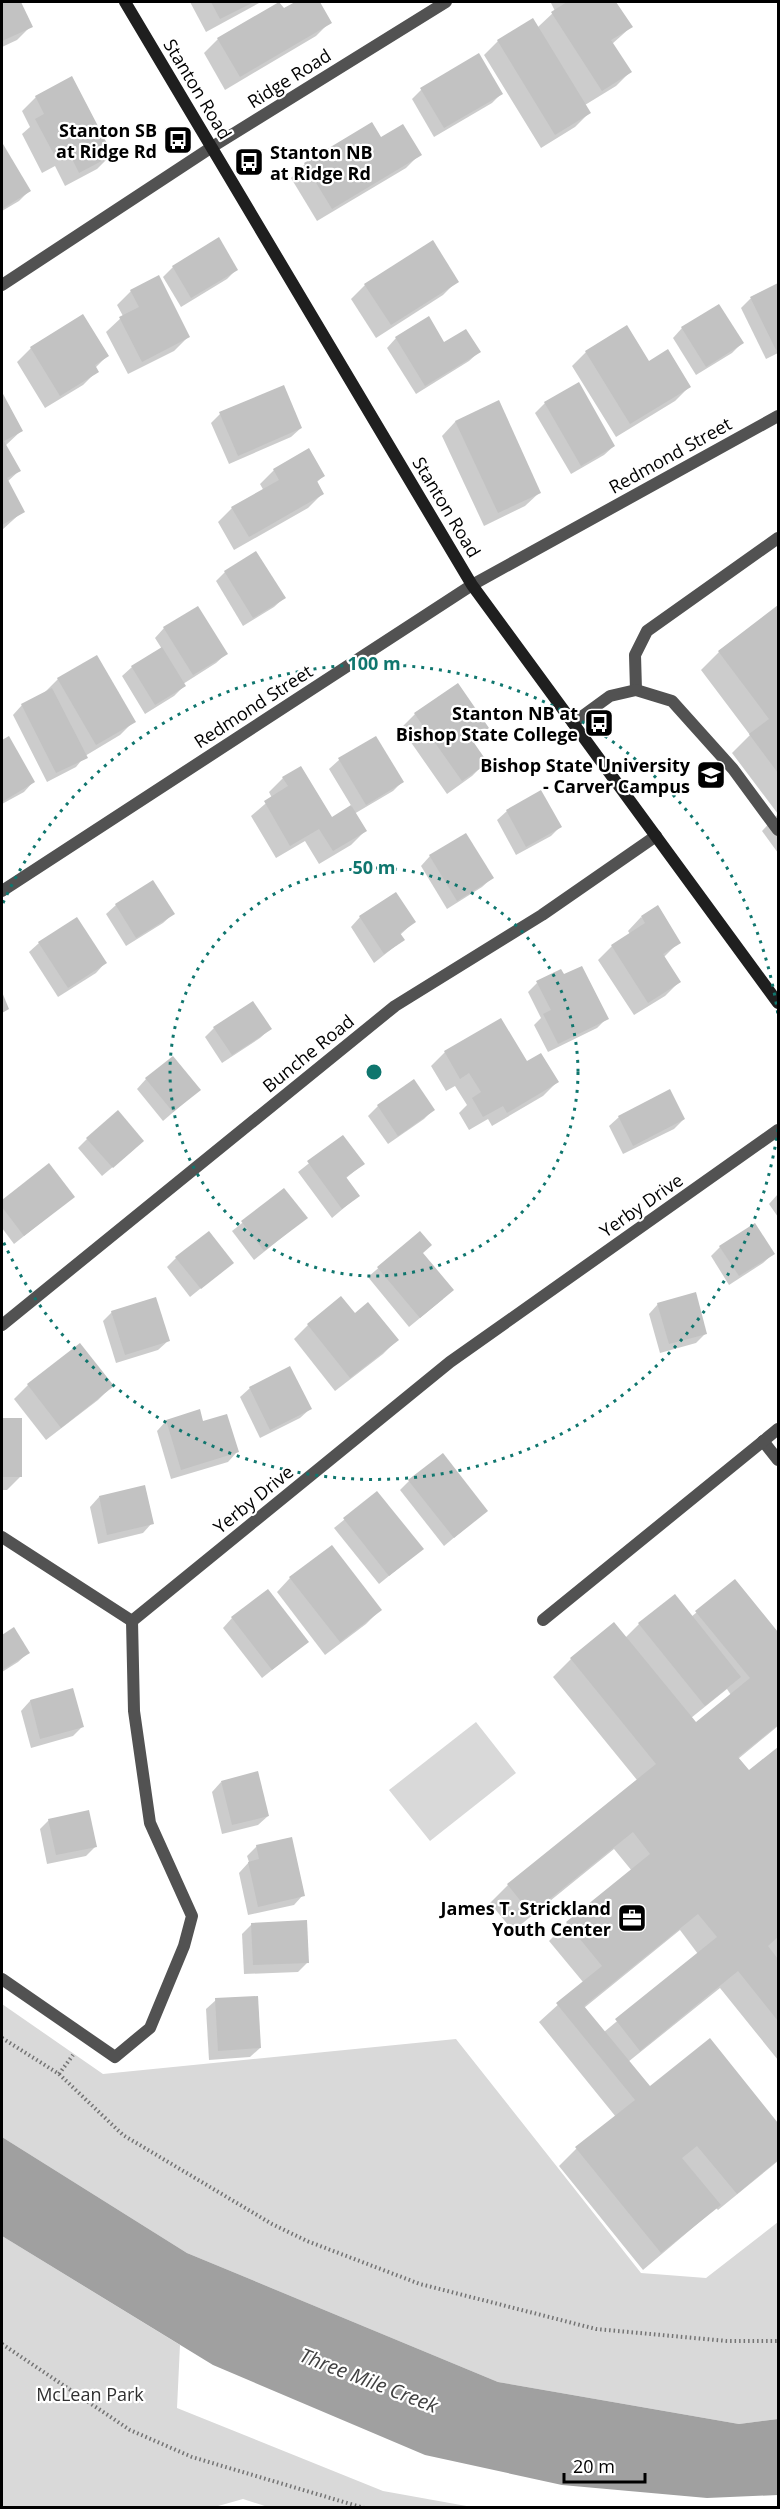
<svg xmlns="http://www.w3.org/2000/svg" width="780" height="2509" font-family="'Open Sans',sans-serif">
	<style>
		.green { fill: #d9d9d9 }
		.water { fill: #a0a0a0 }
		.shadow { fill: #0003; fill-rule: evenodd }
		.building { fill: #c2c2c2 }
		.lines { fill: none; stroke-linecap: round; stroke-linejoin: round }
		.path { stroke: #747474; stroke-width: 4; stroke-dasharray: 1.5 3; stroke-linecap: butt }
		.lane { stroke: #525252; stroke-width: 12 }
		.street { stroke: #525252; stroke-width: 12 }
		.secondary { stroke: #1f1f1f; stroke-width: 12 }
		.ring { fill: none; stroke: #0f766e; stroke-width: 3; stroke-dasharray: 3 6 }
		.labels { text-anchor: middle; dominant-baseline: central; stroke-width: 4.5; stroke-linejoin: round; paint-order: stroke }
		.street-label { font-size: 18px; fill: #000; stroke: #fff }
		.poi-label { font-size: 18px; font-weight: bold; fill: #000; stroke: #fff; text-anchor: end }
		.park-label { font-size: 18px; fill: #303030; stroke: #fff }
		.water-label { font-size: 20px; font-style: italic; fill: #414141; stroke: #fff }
		.centre { fill: #0f766e; stroke: #fff; stroke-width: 3 }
		.ring-label { font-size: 18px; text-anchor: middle; font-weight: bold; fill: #0f766e; stroke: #fff; stroke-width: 4.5; stroke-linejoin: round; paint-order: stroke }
	</style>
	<rect width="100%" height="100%" fill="#fff"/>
	<g class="green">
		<polygon points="476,1722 516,1773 430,1841 389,1790"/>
		<polygon points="2,2004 103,2074 456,2039 641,2273 706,2278 778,2222 778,2419 739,2424 498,2382 187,2253 2,2137"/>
		<polygon points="2,2236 180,2345 177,2408 383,2491 472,2507 271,2508 243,2499 211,2508 2,2507"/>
	</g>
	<polygon class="water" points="2,2137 187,2253 498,2382 739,2424 778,2419 778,2495 707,2498 562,2485 425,2455 213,2365 2,2236"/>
	<g class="shadow">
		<polygon points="2,2 19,2 31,26 17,40 2,47"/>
		<polygon points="190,2 261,2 206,32"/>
		<polygon points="298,2 318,2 330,22 316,36 225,90 204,53 218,39"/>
		<polygon points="552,2 614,2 631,27 612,44 630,72 616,86 585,105 589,113 575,127 541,148 484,55 498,41 538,27 555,11 551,3"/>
		<polygon points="421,90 501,94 492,103 434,137 412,99"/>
		<polygon points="36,97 111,155 97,169 65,186 55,166 42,173 22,134 30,127 22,111"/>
		<polygon points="380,139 420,154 406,168 317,221 291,178 305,164"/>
		<polygon points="2,147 29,191 19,201 2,211"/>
		<polygon points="173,267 237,269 227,279 181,307 163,277"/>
		<polygon points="457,281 443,295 376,338 351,299 365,285"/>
		<polygon points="778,285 778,353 766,359 741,308 750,299"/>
		<polygon points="131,291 188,337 174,351 128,374 106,332 123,316 117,305"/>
		<polygon points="626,327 648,363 689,387 675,401 616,437 572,366 586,352"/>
		<polygon points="682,328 742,343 732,353 696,375 673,338"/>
		<polygon points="396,338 479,352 469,361 416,394 387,348"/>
		<polygon points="31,348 107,356 95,368 97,371 83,385 45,408 17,362"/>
		<polygon points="578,384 614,446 604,455 571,474 535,413 545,403"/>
		<polygon points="2,395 21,431 5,446 19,471 7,482 23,511 2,530"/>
		<polygon points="498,402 539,493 525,506 484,526 442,436 455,422"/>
		<polygon points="220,414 301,428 291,437 229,464 211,423"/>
		<polygon points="274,470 323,476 316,483 322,494 308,508 234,550 218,522 232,508 264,491 260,484"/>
		<polygon points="225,572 284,598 274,607 243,626 216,581"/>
		<polygon points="778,607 778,814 732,753 750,735 701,670 719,652"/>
		<polygon points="164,628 226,654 216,663 183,684 184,686 174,696 145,714 122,676 132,667 162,649 155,638"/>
		<polygon points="58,679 134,721 120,735 85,756 76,767 47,782 13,715 22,705 44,693"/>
		<polygon points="415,714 487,727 472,742 486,762 472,776 447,794 401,728"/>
		<polygon points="8,738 33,782 24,792 2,804 2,741"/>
		<polygon points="375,738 402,782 393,791 354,814 365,831 351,845 319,864 305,841 276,858 251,816 272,798 269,792 283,778 300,768 331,819 352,807 329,769 339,760"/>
		<polygon points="507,811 560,827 551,836 516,855 497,820"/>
		<polygon points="778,814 778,853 762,831"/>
		<polygon points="430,856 492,878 482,887 447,909 421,866"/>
		<polygon points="116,905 173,914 163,923 126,946 106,914"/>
		<polygon points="360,917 414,922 400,935 403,940 374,963 351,927"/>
		<polygon points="641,917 679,942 663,958 679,982 665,996 634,1015 598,960 612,946 630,934 628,931"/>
		<polygon points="39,943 105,963 96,973 58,997 29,952"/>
		<polygon points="537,983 607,1018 597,1028 548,1052 534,1025 541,1018 528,992"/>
		<polygon points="214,1028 270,1029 260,1038 222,1063 205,1037"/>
		<polygon points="445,1052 526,1063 557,1082 543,1096 492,1126 488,1119 469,1130 459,1113 467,1105 455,1086 446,1091 431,1066"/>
		<polygon points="146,1079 199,1090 163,1121 137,1089"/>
		<polygon points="413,1081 433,1110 424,1119 388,1144 368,1116 378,1106"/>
		<polygon points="619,1117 684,1119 674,1129 623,1154 609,1126"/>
		<polygon points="342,1137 363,1164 345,1179 358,1196 332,1218 298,1172"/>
		<polygon points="87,1139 133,1150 102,1176 78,1148"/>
		<polygon points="49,1166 73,1197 14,1244 2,1228 2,1202"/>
		<polygon points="284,1190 306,1218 254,1260 232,1231"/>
		<polygon points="778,1194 778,1217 769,1204"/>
		<polygon points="419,1233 422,1254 443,1299 409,1327 368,1277"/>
		<polygon points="720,1247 773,1254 763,1263 729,1285 711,1256"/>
		<polygon points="176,1258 232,1263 190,1297 167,1267"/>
		<polygon points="658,1304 706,1333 696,1343 660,1353 649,1314"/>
		<polygon points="112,1312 168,1341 158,1350 116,1363 103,1321"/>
		<polygon points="354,1315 397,1340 383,1354 335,1391 294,1339 308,1325"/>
		<polygon points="80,1345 112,1386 98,1400 46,1440 14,1399 28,1385"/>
		<polygon points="250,1388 310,1409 300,1418 260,1438 240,1397"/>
		<polygon points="2,1419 20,1419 21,1476 7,1490 2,1490"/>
		<polygon points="166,1421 202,1423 237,1452 228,1462 171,1479 157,1431"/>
		<polygon points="409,1481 486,1511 444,1546 400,1490"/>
		<polygon points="377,1493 422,1549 379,1584 334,1528"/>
		<polygon points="99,1497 152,1523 143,1533 98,1544 90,1507"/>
		<polygon points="290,1578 380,1610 366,1624 325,1655 277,1592"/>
		<path d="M735,1581L778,1635V1726L738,1759L748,1773L778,1749V2060L720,1988L628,2062L649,2088L710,2040L778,2125V2161L718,2210L716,2208L643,2270L559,2166L576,2149L616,2117L539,2022L583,1982L549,1941L567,1923L632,1871L614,1849L513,1931L490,1903L508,1885L637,1780L553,1677L571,1659L614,1624L625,1638L639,1624L691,1617ZM727,1689L731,1695L696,1724L691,1718ZM680,1930L698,1954L604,2032L584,2008Z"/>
		<polygon points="232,1618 307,1642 262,1678 223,1628"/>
		<polygon points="14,1629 28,1653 18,1662 2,1672 2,1636"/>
		<polygon points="72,1690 82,1727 73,1736 31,1748 21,1711 30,1701"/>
		<polygon points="221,1782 268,1816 258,1825 222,1834 212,1792"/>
		<polygon points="49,1820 95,1847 86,1856 47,1864 40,1829"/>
		<polygon points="257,1846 303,1895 294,1905 248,1915 239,1873 249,1862 247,1856"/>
		<polygon points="252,1924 308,1962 298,1972 244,1974 242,1934"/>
		<polygon points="216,2000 260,2048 250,2057 209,2060 206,2009"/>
	</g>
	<g class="building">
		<polygon points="2,2 21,2 33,27 2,41"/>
		<polygon points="211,2 254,2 220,19"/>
		<polygon points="279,2 284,8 295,2 320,2 332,23 240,77 217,38"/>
		<polygon points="567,2 616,2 633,27 611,40 632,72 602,91 551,12"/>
		<polygon points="533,18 591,113 555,135 497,40"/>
		<polygon points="479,53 503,94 444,128 420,88"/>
		<polygon points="72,76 113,155 79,173 69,153 57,160 35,119 44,114 35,96"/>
		<polygon points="372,122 381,137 403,124 422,155 332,209 304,163"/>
		<polygon points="3,144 31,191 2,209 2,145"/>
		<polygon points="219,237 238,270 191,298 172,266"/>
		<polygon points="433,240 459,282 391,325 364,284"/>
		<polygon points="159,275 190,337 142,362 119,317 139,307 130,290"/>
		<polygon points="778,283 778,349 776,350 750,297"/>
		<polygon points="719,304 744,343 706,367 681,327"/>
		<polygon points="83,314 109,356 95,365 99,372 60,396 30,347"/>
		<polygon points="429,316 444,342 466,329 481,352 425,386 395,337"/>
		<polygon points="627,325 649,361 668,349 691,387 630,424 585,351"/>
		<polygon points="579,382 615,446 581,466 544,402"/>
		<polygon points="284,385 302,428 238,456 219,412"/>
		<polygon points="2,392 23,431 4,441 21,471 7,478 25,512 2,525"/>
		<polygon points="499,400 541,493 498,513 455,421"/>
		<polygon points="309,448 325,476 317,481 324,494 249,537 231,507 279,480 273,469"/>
		<polygon points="256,551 286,598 253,618 224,571"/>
		<polygon points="778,605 778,773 749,734 769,719 718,651"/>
		<polygon points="198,606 228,654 193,675 163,627"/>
		<polygon points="162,647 186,686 155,705 131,666"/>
		<polygon points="97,655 136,722 96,745 57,678"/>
		<polygon points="458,683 489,728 472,740 488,763 462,781 414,713"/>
		<polygon points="52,688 88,758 56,773 21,704"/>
		<polygon points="9,736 35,782 2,802 2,740"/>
		<polygon points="376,736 404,782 366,805 338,758"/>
		<polygon points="301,766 332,817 351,805 367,831 333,851 319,829 290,846 264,801 288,786 282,777"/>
		<polygon points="541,790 562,827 526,847 506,810"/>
		<polygon points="466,833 494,878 457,901 429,855"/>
		<polygon points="153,880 175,914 136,938 115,904"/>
		<polygon points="396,892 416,922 400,933 405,940 384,954 359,916"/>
		<polygon points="658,905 681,943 663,954 681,982 648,1003 611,945 645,923 641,916"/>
		<polygon points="77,917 107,963 68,988 38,942"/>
		<polygon points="582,966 609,1019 558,1044 543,1014 551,1010 536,981 561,969 564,974"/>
		<polygon points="2,992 9,1009 2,1013"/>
		<polygon points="253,1001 272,1029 232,1055 213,1027"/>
		<polygon points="501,1018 527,1061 541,1053 559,1082 507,1113 503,1106 483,1117 472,1098 481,1092 469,1073 460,1079 444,1051"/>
		<polygon points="173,1056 201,1090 173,1112 145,1078"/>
		<polygon points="414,1079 435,1110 398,1136 377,1105"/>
		<polygon points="670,1089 685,1119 633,1146 618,1116"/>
		<polygon points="118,1110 144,1141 113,1168 86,1138"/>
		<polygon points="343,1135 365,1164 346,1177 360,1196 342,1209 307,1161"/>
		<polygon points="49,1163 75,1197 24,1236 2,1207 2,1200"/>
		<polygon points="284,1188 308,1218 264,1251 241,1221"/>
		<polygon points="755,1223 775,1254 739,1276 719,1246"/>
		<polygon points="209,1231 234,1263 201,1289 175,1257"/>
		<polygon points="420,1231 432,1245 423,1253 454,1290 420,1318 377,1267"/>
		<polygon points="696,1292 707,1334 669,1344 657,1303"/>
		<polygon points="341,1296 355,1313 368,1302 399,1340 350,1378 307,1324"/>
		<polygon points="156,1297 170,1341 125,1355 111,1311"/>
		<polygon points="80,1343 114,1386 61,1428 27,1384"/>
		<polygon points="290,1366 312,1409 270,1430 249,1387"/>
		<polygon points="200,1409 203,1421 227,1414 239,1452 181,1470 166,1420"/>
		<rect x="2" y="1418" width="20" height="59"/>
		<polygon points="443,1453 488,1511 454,1538 408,1480"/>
		<polygon points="145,1485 154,1524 107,1535 99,1496"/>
		<polygon points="377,1491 424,1549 389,1576 343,1518"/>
		<polygon points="332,1545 382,1610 340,1642 289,1577"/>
		<polygon points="735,1579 778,1632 778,1725 738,1757 749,1770 778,1747 778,1937 768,1946 778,1959 778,2021 738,1971 640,2051 615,2019 717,1937 698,1914 584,2006 650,2086 710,2038 778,2123 778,2160 737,2194 697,2146 682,2158 721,2205 661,2253 575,2147 635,2100 556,2003 602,1966 566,1922 650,1854 633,1832 531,1914 507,1884 656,1764 570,1658 614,1622 696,1722 750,1678 695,1611"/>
		<polygon points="268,1589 309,1642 272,1670 231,1617"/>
		<polygon points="675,1594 741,1677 705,1706 638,1623"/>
		<polygon points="14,1627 30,1653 2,1670 2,1635"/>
		<polygon points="73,1688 84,1727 40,1739 30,1700"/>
		<polygon points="258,1771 269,1816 232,1825 221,1781"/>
		<polygon points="89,1810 97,1847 56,1855 48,1819"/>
		<polygon points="292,1837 305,1896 258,1907 248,1862 259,1859 256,1845"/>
		<polygon points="307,1920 309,1963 253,1965 251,1923"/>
		<polygon points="258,1996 261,2048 218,2051 215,1998"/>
	</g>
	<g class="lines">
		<g class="path">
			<polyline points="2,2038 59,2074 123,2135 272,2224 307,2241 420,2284 596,2329 727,2341 778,2341"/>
			<polyline points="59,2074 73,2055"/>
			<polyline points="2,2344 130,2430 192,2457 364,2508"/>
		</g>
		<g class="lane">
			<polyline points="636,690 635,655 647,631 778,538"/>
			<polyline points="573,723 610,696 636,690 672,701 733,769 778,830"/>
			<polyline points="763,1441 778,1460"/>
			<polyline points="543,1620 778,1429"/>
		</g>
		<g class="street">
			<polyline points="2,285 212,147 446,2"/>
			<polyline points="2,891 472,585 778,416"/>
			<polyline points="2,1325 395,1006 542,915 656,836"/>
			<polyline points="2,1537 132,1621"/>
			<polyline points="2,1979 115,2057 150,2028 184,1946 192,1916 150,1823 134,1711 132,1621 450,1362 778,1130"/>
		</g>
		<polyline class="secondary" points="125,2 472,585 778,1003"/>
	</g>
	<g class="ring">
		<circle cx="374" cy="1072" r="204"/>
		<path d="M778 1129A408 408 0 0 1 3 1241M3 903A408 408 0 0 1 778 1015"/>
	</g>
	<defs>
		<g id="bus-square" transform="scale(1.5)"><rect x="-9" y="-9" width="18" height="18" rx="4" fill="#000" stroke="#fff"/><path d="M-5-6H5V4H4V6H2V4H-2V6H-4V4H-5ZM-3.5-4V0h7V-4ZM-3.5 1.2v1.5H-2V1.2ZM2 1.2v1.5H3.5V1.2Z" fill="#fff"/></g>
		<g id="university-square" transform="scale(1.5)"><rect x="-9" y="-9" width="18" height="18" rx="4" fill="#000" stroke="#fff"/><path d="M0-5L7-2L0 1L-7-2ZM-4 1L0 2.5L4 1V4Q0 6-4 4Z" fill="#fff"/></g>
		<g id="office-square" transform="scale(1.5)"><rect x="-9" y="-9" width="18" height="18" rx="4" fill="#000" stroke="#fff"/><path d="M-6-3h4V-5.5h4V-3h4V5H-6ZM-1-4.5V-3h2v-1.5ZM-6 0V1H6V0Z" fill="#fff"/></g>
	</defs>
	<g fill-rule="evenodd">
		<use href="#bus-square" x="178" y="140"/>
		<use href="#bus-square" x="249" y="162"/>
		<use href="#bus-square" x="599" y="723"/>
		<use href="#university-square" x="711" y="775"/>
		<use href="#office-square" x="632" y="1918"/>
	</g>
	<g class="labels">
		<g class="street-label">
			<text transform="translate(289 78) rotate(-32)">Ridge Road</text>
			<text transform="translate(198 89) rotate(59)">Stanton Road</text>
			<text transform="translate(670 455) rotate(-29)">Redmond Street</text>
			<text transform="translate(447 507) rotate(59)">Stanton Road</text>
			<text transform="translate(253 706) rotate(-33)">Redmond Street</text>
			<text transform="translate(308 1053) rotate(-39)">Bunche Road</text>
			<text transform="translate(641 1205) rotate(-35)">Yerby Drive</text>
			<text transform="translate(253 1499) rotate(-39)">Yerby Drive</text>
		</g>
		<g class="poi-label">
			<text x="157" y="130">Stanton SB<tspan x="157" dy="21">at Ridge Rd</tspan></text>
			<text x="270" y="152" text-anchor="start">Stanton NB<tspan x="270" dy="21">at Ridge Rd</tspan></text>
			<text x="578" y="713">Stanton NB at<tspan x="578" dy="21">Bishop State College</tspan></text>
			<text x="690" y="765">Bishop State University<tspan x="690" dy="21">- Carver Campus</tspan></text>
			<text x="611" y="1908">James T. Strickland<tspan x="611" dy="21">Youth Center</tspan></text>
		</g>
		<g class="park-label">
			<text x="90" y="2394">McLean Park</text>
		</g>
		<g class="water-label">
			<text transform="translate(369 2380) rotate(21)">Three Mile Creek</text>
		</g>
	</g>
	<circle cx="374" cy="1072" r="9" class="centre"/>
	<g class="ring-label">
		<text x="374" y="670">100 m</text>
		<text x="374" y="874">50 m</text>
	</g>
	<rect width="780" height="2509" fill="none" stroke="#000000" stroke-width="6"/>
	<path d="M564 2473v9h81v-9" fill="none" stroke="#000000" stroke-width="3"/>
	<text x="573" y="2473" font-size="18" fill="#000000" stroke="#ffffff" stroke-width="4.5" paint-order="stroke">20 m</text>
</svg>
